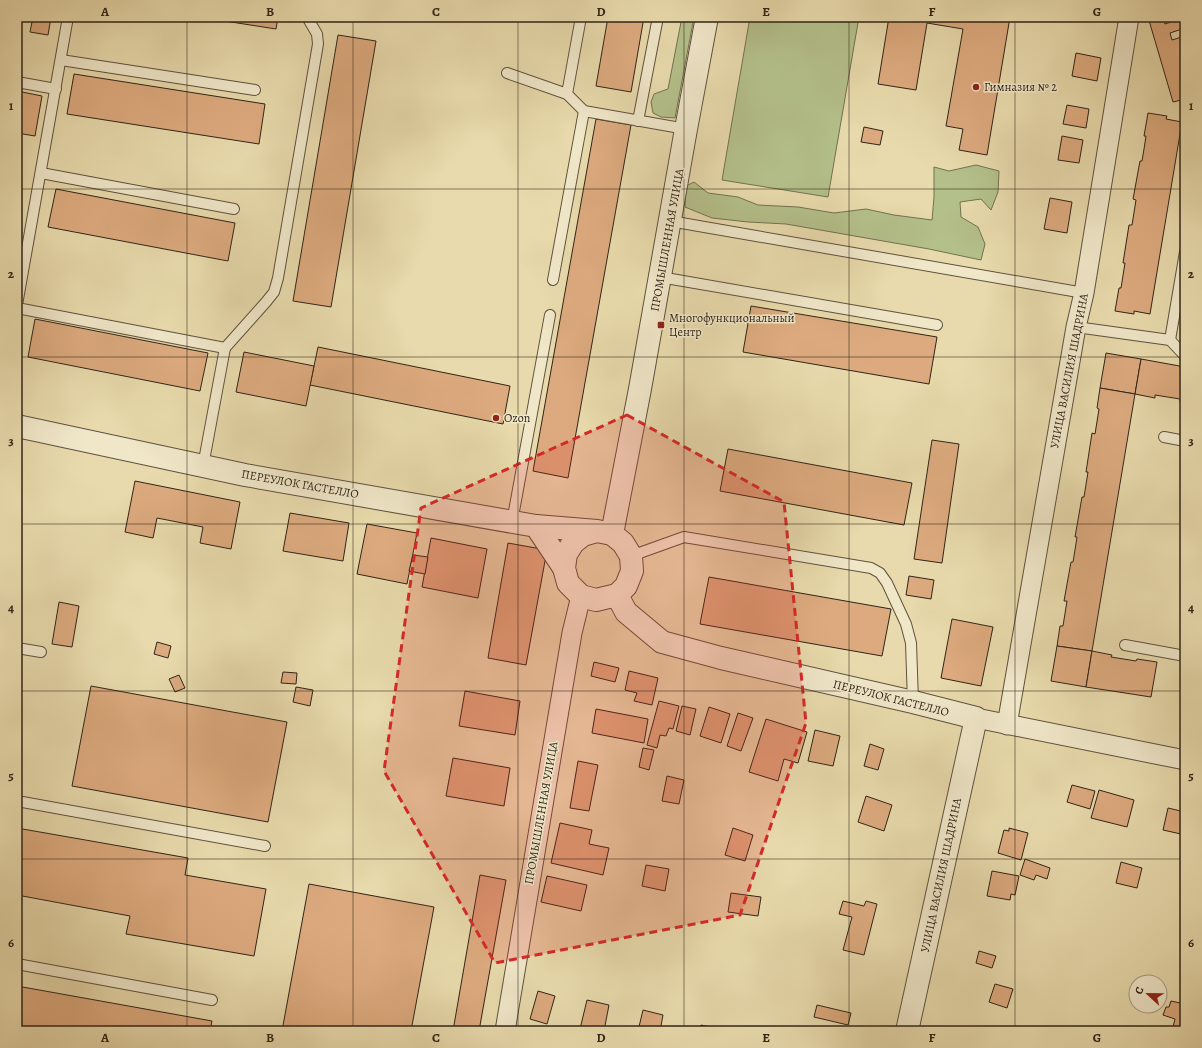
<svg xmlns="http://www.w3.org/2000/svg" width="1202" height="1048" font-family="Alegreya,serif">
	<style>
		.green { fill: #b4c08a; stroke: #727251 }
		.building { fill: #dcaa7e; stroke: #302418 }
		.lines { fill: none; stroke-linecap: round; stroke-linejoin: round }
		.service-casing { stroke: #5e523d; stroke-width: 12 }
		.minor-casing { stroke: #5e523d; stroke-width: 21 }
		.tertiary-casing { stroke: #5e523d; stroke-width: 24 }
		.service { stroke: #f0e7c9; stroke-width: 10 }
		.minor { stroke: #f0e7c9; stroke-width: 19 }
		.tertiary { stroke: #f0e7c9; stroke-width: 22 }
		.marked { fill: #d62828; fill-opacity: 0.2; stroke: #d62828; stroke-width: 3; stroke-dasharray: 8 5; stroke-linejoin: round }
		.grid { fill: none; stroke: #302418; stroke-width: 1; stroke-opacity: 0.55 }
		.poi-dot { fill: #8f2418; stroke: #f0e7c9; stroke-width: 1.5 }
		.labels { text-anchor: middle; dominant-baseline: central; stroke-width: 3; stroke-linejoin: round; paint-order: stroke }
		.poi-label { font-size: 12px; fill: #302418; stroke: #f0e7c9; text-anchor: start }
		.street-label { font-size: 12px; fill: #302418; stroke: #f0e7c9 }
		.neatline { fill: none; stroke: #302418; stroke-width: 1.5 }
		.grid-label { font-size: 13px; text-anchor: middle; font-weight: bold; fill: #302418 }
	</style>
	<rect width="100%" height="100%" fill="#e8daac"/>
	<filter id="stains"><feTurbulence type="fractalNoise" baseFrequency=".005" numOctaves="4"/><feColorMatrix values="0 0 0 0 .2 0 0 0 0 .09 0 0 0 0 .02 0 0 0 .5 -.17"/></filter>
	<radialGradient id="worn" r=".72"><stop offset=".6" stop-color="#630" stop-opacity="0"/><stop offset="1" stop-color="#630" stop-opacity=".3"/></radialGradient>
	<g class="green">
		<polygon points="682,17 694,17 675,118 661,117 653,113 651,102 654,94 668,89"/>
		<polygon points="750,17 859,17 828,197 722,180"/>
		<polygon points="976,165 999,171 998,192 991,210 981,199 960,202 961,217 978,227 985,244 981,260 929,249 786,224 748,222 712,218 685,207 686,186 694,182 708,193 738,197 758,205 798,207 834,213 866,209 894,215 932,220 934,197 934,167 949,171"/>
	</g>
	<g class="building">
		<polygon points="33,17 51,17 48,35 30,32"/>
		<polygon points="199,17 278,17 276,29"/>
		<polygon points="608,17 644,17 631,92 596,86"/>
		<polygon points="889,17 1010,17 987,155 959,150 963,129 946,126 963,29 927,23 916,90 878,84"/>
		<polygon points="1148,17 1163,17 1165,24 1182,18 1185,28 1170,33 1172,40 1185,36 1185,99 1173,102"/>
		<polygon points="338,35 376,41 331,307 293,301"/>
		<polygon points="1076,53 1101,58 1097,81 1072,76"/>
		<polygon points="74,74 265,104 259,144 67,114"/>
		<polygon points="17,91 42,96 35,136 17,133"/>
		<polygon points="1067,105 1089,109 1086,128 1063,124"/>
		<polygon points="1148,113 1167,116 1166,119 1182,122 1150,314 1134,311 1134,314 1115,311 1119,288 1121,288 1125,263 1123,263 1129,225 1132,225 1136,200 1133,199 1140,161 1142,161 1144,149 1146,136 1144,136"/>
		<polygon points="596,119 631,125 568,478 533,471"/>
		<polygon points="864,127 883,131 880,145 861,142"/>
		<polygon points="1062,136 1083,140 1079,163 1058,160"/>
		<polygon points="56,189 235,223 228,261 48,227"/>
		<polygon points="1050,198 1072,202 1067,233 1044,229"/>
		<polygon points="751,306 937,337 929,384 743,352"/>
		<polygon points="35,319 208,353 200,391 28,357"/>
		<polygon points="318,347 510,386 503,424 310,385"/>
		<polygon points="244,352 314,366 306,406 236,392"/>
		<polygon points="1106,353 1141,359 1135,394 1100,388"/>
		<polygon points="1141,359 1185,367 1185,403 1180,402 1180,399 1155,395 1155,398 1135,394"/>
		<polygon points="1100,388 1135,394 1092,651 1057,646 1060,626 1063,626 1067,601 1064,601 1071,562 1073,562 1075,550 1077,537 1075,537 1082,497 1084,497 1088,472 1086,472 1092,433 1095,434 1099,409 1097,408"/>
		<polygon points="932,440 959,444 942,563 914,559"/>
		<polygon points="728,449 912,483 904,525 720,491"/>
		<polygon points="135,481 240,502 231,549 200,543 203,527 157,518 153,538 125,532"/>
		<polygon points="290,513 349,523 343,561 283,551"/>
		<polygon points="367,524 417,533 407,584 357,574"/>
		<polygon points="431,538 487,549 478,598 422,587"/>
		<polygon points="508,543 547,550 526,665 488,658"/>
		<polygon points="413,555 428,557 425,574 409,571"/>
		<polygon points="909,576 934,580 931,599 906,595"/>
		<polygon points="709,577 891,609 882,656 700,624"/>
		<polygon points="59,602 79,606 72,647 52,644"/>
		<polygon points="952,619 993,627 981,686 941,678"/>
		<polygon points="157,642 171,646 168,658 154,654"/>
		<polygon points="1057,646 1092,651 1086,687 1051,681"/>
		<polygon points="1092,651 1112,655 1111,657 1136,661 1137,659 1157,662 1151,697 1086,687"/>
		<polygon points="594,662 619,668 615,682 591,676"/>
		<polygon points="629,671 658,678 652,705 634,701 637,693 625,690"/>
		<polygon points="283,672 297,673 296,684 281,683"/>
		<polygon points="179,675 185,688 175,692 169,679"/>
		<polygon points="91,686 287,722 268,822 72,786"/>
		<polygon points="296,687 313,690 310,706 293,702"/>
		<polygon points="465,691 520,701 515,735 459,726"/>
		<polygon points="659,701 679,706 673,729 669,728 666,736 660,735 657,748 647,745"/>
		<polygon points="682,706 696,709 690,735 676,731"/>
		<polygon points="709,707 730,714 721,743 700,736"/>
		<polygon points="596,709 648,719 644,743 592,733"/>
		<polygon points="738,713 753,718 741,751 727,746"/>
		<polygon points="766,719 807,732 798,763 784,759 778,781 749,772"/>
		<polygon points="815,730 840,736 833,766 808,761"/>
		<polygon points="870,744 884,749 878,770 864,766"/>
		<polygon points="643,748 654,750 649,770 639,767"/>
		<polygon points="453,758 510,768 504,806 446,796"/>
		<polygon points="578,761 598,765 589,811 570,808"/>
		<polygon points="667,776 684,780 679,804 662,801"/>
		<polygon points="1072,785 1095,791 1090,809 1067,802"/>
		<polygon points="1099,790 1134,800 1127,827 1091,818"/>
		<polygon points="866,796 892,805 884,831 858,822"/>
		<polygon points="1168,808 1185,812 1185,830 1182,830 1181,834 1163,830"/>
		<polygon points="560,823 592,830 589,844 609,848 603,875 551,863"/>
		<polygon points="17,828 188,858 185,875 266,889 254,956 126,934 130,916 17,895"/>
		<polygon points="733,828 753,835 745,861 725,855"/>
		<polygon points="1009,828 1028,833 1021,860 998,853 1004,830 1009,831"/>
		<polygon points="1025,859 1050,868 1047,879 1036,875 1034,880 1020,875"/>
		<polygon points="1121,862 1142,868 1137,888 1116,883"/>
		<polygon points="646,865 669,869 665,891 642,886"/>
		<polygon points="992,871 1019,876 1015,895 1011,894 1010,900 987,896"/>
		<polygon points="480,875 506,880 479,1031 453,1031"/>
		<polygon points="547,876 587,885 581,911 541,902"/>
		<polygon points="309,884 434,907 411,1031 282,1031"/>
		<polygon points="731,893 761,897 758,916 728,912"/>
		<polygon points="843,901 864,906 866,901 877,904 864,955 843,950 852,917 839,914"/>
		<polygon points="979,951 996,956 992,968 976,963"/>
		<polygon points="995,984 1013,989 1007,1008 989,1002"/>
		<polygon points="17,986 212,1021 210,1031 17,1031"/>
		<polygon points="538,991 555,996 547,1024 530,1019"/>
		<polygon points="587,1000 609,1005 604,1031 589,1031 580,1029"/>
		<polygon points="1171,1001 1185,1004 1185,1031 1172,1031 1175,1019 1163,1015 1166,1007 1169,1007"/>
		<polygon points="817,1005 851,1013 848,1025 814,1017"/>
		<polygon points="643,1010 663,1015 660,1031 638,1031"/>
		<polygon points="701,1025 730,1031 700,1031"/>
	</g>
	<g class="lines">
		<g class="service-casing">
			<g id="service">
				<polyline points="581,17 567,94 584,111"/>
				<polyline points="61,60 255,90"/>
				<polyline points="507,73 567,94"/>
				<polyline points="17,82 56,89"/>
				<polyline points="638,121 658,17"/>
				<polyline points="41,173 234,209"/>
				<polyline points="670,221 1084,293"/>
				<polyline points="660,277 937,325"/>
				<polyline points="553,280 584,111 686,129"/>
				<polyline points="17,305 68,17"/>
				<polyline points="17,308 225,348 266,302 274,292 278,278 318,44 317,34 307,17"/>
				<polyline points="1076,327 1170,340 1185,252"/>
				<polyline points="1170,340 1185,356"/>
				<polyline points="1164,437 1185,441"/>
				<polyline points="203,466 225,348"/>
				<polyline points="512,522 550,315"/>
				<polyline points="631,556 684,537 871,568 880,573 887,583 906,624 911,643 913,702"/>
				<polyline points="1125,645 1185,656"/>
				<polyline points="17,648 41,652"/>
				<polyline points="17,801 265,846"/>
				<polyline points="17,964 212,1000"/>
			</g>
		</g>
		<g class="minor-casing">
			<g id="minor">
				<polyline points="976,718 1185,760"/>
				<polyline points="1007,725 1076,327 1084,293 1129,17"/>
				<polyline points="505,1031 572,633 581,596"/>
			</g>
		</g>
		<g class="tertiary-casing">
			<g id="tertiary">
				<polyline points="17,426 245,475 536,526 597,531 612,534 623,543 631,556 632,571 626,586 617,595 596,600 581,596 568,583 564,568 566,554 573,543 583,535 597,531"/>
				<polyline points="536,526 564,568"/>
				<polyline points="612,534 640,389 686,129 707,17"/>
				<polyline points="617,595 626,612 662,642 721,658 913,702 976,718 907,1031"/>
			</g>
		</g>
		<use href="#service" class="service"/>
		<use href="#minor" class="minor"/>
		<use href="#tertiary" class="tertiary"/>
	</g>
	<path class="marked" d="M627,415L784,502L806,723L740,915L495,963L384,771L421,508Z"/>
	<path class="grid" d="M187,17V1031M353,17V1031M518,17V1031M684,17V1031M849,17V1031M1015,17V1031M17,189H1185M17,357H1185M17,524H1185M17,691H1185M17,859H1185"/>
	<g class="poi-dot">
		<circle cx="976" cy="87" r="4"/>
		<rect x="657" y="321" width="8" height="8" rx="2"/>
		<circle cx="496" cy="418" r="4"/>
	</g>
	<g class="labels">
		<g class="poi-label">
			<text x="984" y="87">Гимназия № 2</text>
			<text x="669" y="318">Многофункциональный<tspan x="669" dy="14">Центр</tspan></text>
			<text x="504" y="418">Ozon</text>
		</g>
		<g class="street-label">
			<text transform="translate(667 240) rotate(-80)">ПРОМЫШЛЕННАЯ УЛИЦА</text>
			<text transform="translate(1069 371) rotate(-79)">УЛИЦА ВАСИЛИЯ ШАДРИНА</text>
			<text transform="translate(300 484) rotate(10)">ПЕРЕУЛОК ГАСТЕЛЛО</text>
			<text transform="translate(891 698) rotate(14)">ПЕРЕУЛОК ГАСТЕЛЛО</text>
			<text transform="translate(541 813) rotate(-80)">ПРОМЫШЛЕННАЯ УЛИЦА</text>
			<text transform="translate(941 875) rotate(-78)">УЛИЦА ВАСИЛИЯ ШАДРИНА</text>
		</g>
	</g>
	<rect width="1202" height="1048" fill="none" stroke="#e8daac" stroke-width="44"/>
	<g transform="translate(1148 994) rotate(292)"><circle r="19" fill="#f0e7c9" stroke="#a39982"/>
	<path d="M0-3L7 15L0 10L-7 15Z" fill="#8f2418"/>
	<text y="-6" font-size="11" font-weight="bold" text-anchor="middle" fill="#302418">С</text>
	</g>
	<rect x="22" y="22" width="1158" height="1004" class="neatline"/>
	<g class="grid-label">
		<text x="105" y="16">A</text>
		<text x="270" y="16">B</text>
		<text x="436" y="16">C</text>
		<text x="601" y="16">D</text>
		<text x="766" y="16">E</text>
		<text x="932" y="16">F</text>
		<text x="1097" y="16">G</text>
		<text x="11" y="110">1</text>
		<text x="1191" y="110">1</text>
		<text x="11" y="278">2</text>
		<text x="1191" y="278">2</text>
		<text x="11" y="445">3</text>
		<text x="1191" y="445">3</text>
		<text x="11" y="612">4</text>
		<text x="1191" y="612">4</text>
		<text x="11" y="780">5</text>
		<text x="1191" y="780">5</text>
		<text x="11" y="947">6</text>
		<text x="1191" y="947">6</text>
		<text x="105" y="1042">A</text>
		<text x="270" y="1042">B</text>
		<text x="436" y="1042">C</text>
		<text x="601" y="1042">D</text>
		<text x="766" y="1042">E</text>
		<text x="932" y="1042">F</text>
		<text x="1097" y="1042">G</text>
	</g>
	<rect width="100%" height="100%" filter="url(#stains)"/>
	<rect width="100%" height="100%" fill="url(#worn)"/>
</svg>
